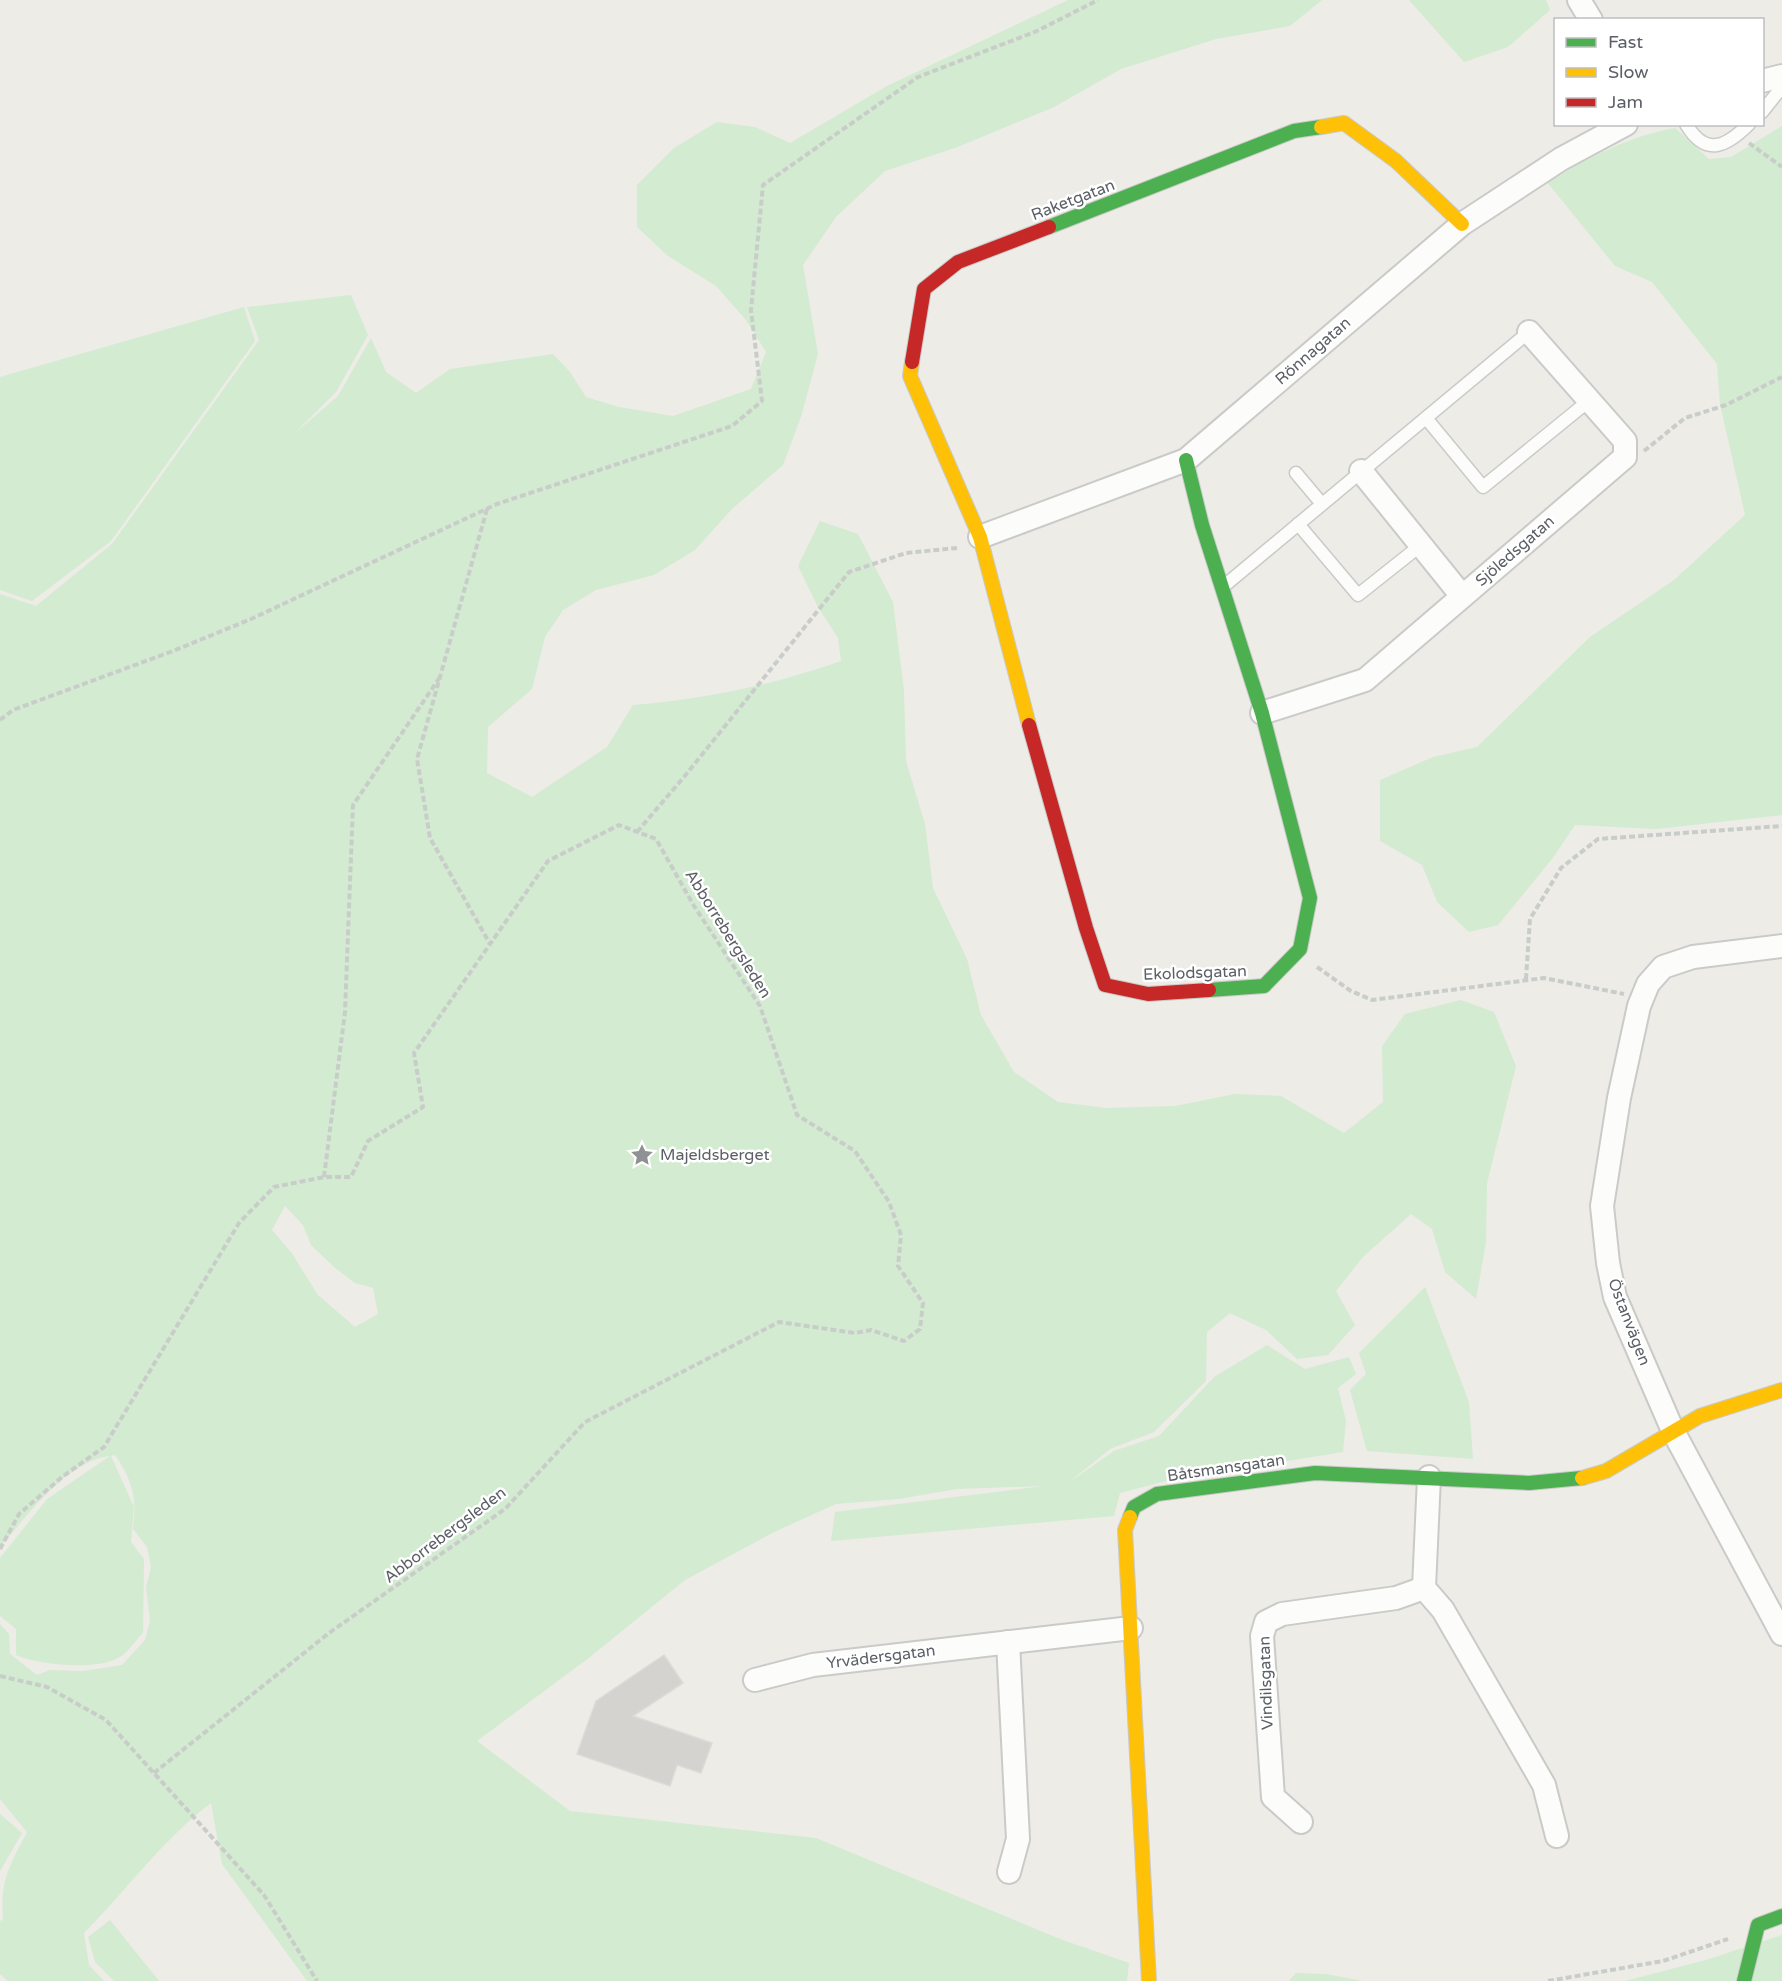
<svg xmlns="http://www.w3.org/2000/svg" width="1782" height="1981" font-family="'Varela Round',sans-serif">
	<style>
		.green { fill: #d3ebd0; fill-rule: evenodd }
		.building { fill: #d4d3d0; stroke: #dddbd6; stroke-width: 1.5 }
		.lines { fill: none; stroke-linecap: round; stroke-linejoin: round }
		.lane-casing { stroke: #cacac9; stroke-width: 15 }
		.street-casing { stroke: #cacac9; stroke-width: 26 }
		.fast-casing { stroke: #c9cac9; stroke-width: 16 }
		.slow-casing { stroke: #c9cac9; stroke-width: 16 }
		.jam-casing { stroke: #c9cac9; stroke-width: 16 }
		.path { stroke: #c9cdca; stroke-width: 4; stroke-dasharray: 6 3; stroke-linecap: butt }
		.lane { stroke: #fcfcfb; stroke-width: 12 }
		.street { stroke: #fcfcfb; stroke-width: 22 }
		.fast { stroke: #4caf50; stroke-width: 14 }
		.slow { stroke: #ffc107; stroke-width: 14 }
		.jam { stroke: #c62828; stroke-width: 14 }
		.labels { text-anchor: middle; dominant-baseline: central; stroke-width: 5; stroke-linejoin: round; paint-order: stroke }
		.street-label { font-size: 16px; fill: #5c6066; stroke: #fff }
		.poi-label { font-size: 16px; fill: #5c6066; stroke: #fff; text-anchor: start }
	</style>
	<rect width="100%" height="100%" fill="#edece7"/>
	<g class="green">
		<path d="M1068,0H1322L1290,26L1216,39L1121,69L1054,107L955,148L885,171L836,217L803,265L818,354L801,417L783,465L732,509L695,550L654,575L596,590L563,610L545,637L532,689L488,727L487,773L532,797L607,747L633,705C705,699 773,685 841,661L838,638L818,607L798,566L820,521L858,534L893,602L904,691L906,761L925,824L933,888L967,959L981,1015L1014,1072L1058,1102L1107,1108L1175,1106L1235,1094L1281,1096L1344,1133L1383,1102L1382,1046L1405,1014L1461,1000L1494,1012L1516,1066L1487,1183L1486,1242L1476,1299L1445,1272L1432,1229L1411,1214L1363,1257L1336,1291L1355,1325L1328,1355L1297,1359L1266,1330L1230,1313L1207,1332L1206,1381L1154,1432L1110,1449L1068,1483L1114,1451L1159,1436L1214,1377L1267,1345L1305,1369L1349,1357L1356,1374L1338,1388L1346,1421L1343,1452L1174,1479L1120,1493L1114,1516L831,1541L835,1512L1043,1486L957,1489L898,1499L836,1504L774,1532L685,1580L590,1657L477,1741L570,1811L816,1838L1060,1939L1129,1963L1127,1981H307L222,1864L211,1803C162,1840 127,1890 84,1933L89,1965L104,1981H8L0,1974V1921L3,1920C0,1880 9,1867 27,1832L0,1799V1624L9,1634L10,1654L37,1675L50,1670L83,1671L122,1665L145,1640L150,1620L146,1587L151,1567L147,1547L133,1529C137,1498 133,1481 115,1455L111,1456L134,1507L131,1542L144,1559L143,1633C136,1640 130,1649 123,1655C101,1672 40,1665 16,1655V1629L0,1616V1558L47,1499L110,1456C68,1460 25,1517 0,1548V594L36,606L112,544L259,340L247,307L351,295L368,335L336,392L294,434L338,396L371,338L386,372L416,393L450,369L553,354L570,372L586,397L619,407L673,416L751,389L766,352L746,320L716,286L668,256L637,227V185L674,148L717,122L755,127L790,143L887,86ZM285,1206L303,1225L311,1245L334,1267L355,1283L373,1288L378,1314L355,1327L318,1295L291,1252L272,1230Z"/>
		<polygon points="1409,0 1546,0 1550,10 1508,47 1464,62"/>
		<path d="M1782,126V815L1656,829L1575,825L1552,859L1498,925L1469,932L1437,902L1422,865L1380,841V780L1433,757L1477,747L1590,637L1674,580L1745,515L1720,404L1717,364L1652,282L1615,266L1547,182C1588,159 1628,136 1675,128L1709,159L1731,157Z"/>
		<polygon points="244,307 255,341 111,541 32,601 0,590 0,377"/>
		<polygon points="1425,1287 1469,1402 1473,1459 1367,1451 1350,1390 1366,1374 1359,1353"/>
		<polygon points="0,1814 22,1833 0,1871"/>
		<polygon points="110,1920 159,1981 114,1981 95,1962 88,1937"/>
		<polygon points="1782,1935 1782,1981 1625,1981 1706,1960"/>
		<polygon points="1296,1973 1326,1974 1363,1981 1289,1981"/>
	</g>
	<polygon class="building" points="664,1655 683,1683 633,1716 712,1743 701,1773 677,1765 670,1786 577,1754 596,1701"/>
	<g class="lines">
		<g class="lane-casing">
			<g id="lane">
				<polyline points="1762,112 1782,87"/>
				<path d="M1686,124C1706,158 1727,146 1749,124"/>
				<polyline points="1426,418 1483,487 1591,399"/>
				<polyline points="1296,473 1322,504"/>
				<polyline points="1298,524 1358,595 1421,545"/>
				<polyline points="1224,586 1529,332"/>
			</g>
		</g>
		<g class="street-casing">
			<g id="street">
				<polyline points="1579,0 1591,20"/>
				<polyline points="1762,81 1782,76"/>
				<polyline points="1361,471 1462,596"/>
				<polyline points="980,537 1186,460 1462,224 1561,159 1626,124"/>
				<polyline points="1262,713 1365,680 1625,457 1625,441 1529,332"/>
				<polyline points="1782,946 1693,957 1663,967 1648,984 1639,1006 1619,1098 1602,1206 1608,1263 1615,1297 1673,1431 1782,1634"/>
				<polyline points="1429,1477 1424,1588 1443,1610 1544,1785 1557,1836"/>
				<polyline points="1008,1642 1018,1839 1009,1872"/>
				<polyline points="755,1680 813,1665 1131,1628"/>
				<polyline points="1301,1822 1273,1797 1262,1636 1266,1622 1282,1614 1396,1598 1424,1588"/>
			</g>
		</g>
		<g class="fast-casing">
			<g id="fast">
				<polyline points="1049,227 1294,131 1321,127"/>
				<polyline points="1186,460 1202,525 1262,713 1310,898 1300,949 1264,986 1209,990"/>
				<polyline points="1130,1517 1134,1507 1157,1494 1315,1473 1529,1483 1582,1478"/>
				<polyline points="1744,1981 1758,1925 1782,1916"/>
			</g>
		</g>
		<g class="slow-casing">
			<g id="slow">
				<polyline points="1321,127 1344,123 1396,161 1462,224"/>
				<polyline points="912,362 910,376 980,537 1029,725"/>
				<polyline points="1582,1478 1606,1471 1700,1416 1782,1390"/>
				<polyline points="1130,1517 1125,1530 1149,1981"/>
			</g>
		</g>
		<g class="jam-casing">
			<g id="jam">
				<polyline points="912,362 924,289 958,262 1049,227"/>
				<polyline points="1029,725 1086,928 1105,985 1148,994 1209,990"/>
			</g>
		</g>
		<g class="path">
			<polyline points="1749,143 1782,167"/>
			<polyline points="1644,451 1685,418 1726,405 1782,377"/>
			<polyline points="487,509 417,759 430,838 490,944"/>
			<polyline points="0,720 13,710 173,651 251,619 497,504 732,426 762,401 751,310 763,185 918,77 1037,31 1098,0"/>
			<polyline points="637,832 684,777 849,572 906,553 957,548"/>
			<polyline points="1317,967 1351,991 1372,1000 1544,978 1624,994"/>
			<polyline points="1526,979 1530,919 1561,868 1598,839 1782,826"/>
			<polyline points="324,1177 345,1012 353,805 440,677"/>
			<polyline points="0,1549 19,1514 62,1477 104,1447 239,1223 274,1187 324,1177 351,1177 368,1141 423,1107 414,1053 548,861 619,825 656,839 694,906 760,1006 797,1115 855,1151 889,1202 901,1235 898,1266 923,1303 920,1329 904,1341 871,1330 855,1333 779,1322 585,1422 505,1509 329,1633 154,1773"/>
			<polyline points="0,1676 47,1687 106,1720 264,1895 317,1981"/>
			<polyline points="1548,1981 1663,1961 1728,1939"/>
		</g>
		<use href="#lane" class="lane"/>
		<use href="#street" class="street"/>
		<use href="#fast" class="fast"/>
		<use href="#slow" class="slow"/>
		<use href="#jam" class="jam"/>
	</g>
	<defs>
		<g id="sight-bare" transform="scale(1.8)"><path d="M0-6L1.8-2.2L6-1.7L2.9 1.2L3.7 5.4L0 3.3L-3.7 5.4L-2.9 1.2L-6-1.7L-1.8-2.2Z" fill="#8f9193" stroke="#fff" stroke-width="2.5" paint-order="stroke"/></g>
	</defs>
	<g fill-rule="evenodd">
		<use href="#sight-bare" x="642" y="1155"/>
	</g>
	<g class="labels">
		<g class="street-label">
			<text transform="translate(1073 200) rotate(-21)">Raketgatan</text>
			<text transform="translate(1313 351) rotate(-41)">Rönnagatan</text>
			<text transform="translate(1515 551) rotate(-41)">Sjöledsgatan</text>
			<text transform="translate(728 934) rotate(58)">Abborrebergsleden</text>
			<text transform="translate(1195 973) rotate(-2)">Ekolodsgatan</text>
			<text transform="translate(1629 1322) rotate(69)">Östanvägen</text>
			<text transform="translate(1226 1468) rotate(-8)">Båtsmansgatan</text>
			<text transform="translate(445 1535) rotate(-37)">Abborrebergsleden</text>
			<text transform="translate(881 1657) rotate(-7)">Yrvädersgatan</text>
			<text transform="translate(1266 1683) rotate(-92)">Vindilsgatan</text>
		</g>
		<g class="poi-label">
			<text x="660" y="1155">Majeldsberget</text>
		</g>
	</g>
	<rect x="1554" y="18" width="210" height="108" fill="#ffffff" stroke="#bebfc2" stroke-width="1.5"/>
	<rect x="1566" y="38" width="30" height="9" fill="#4caf50" stroke="#bebfc2" stroke-width="1.5"/>
	<text x="1608" y="48" font-size="18" fill="#5c6066">Fast</text>
	<rect x="1566" y="68" width="30" height="9" fill="#ffc107" stroke="#bebfc2" stroke-width="1.5"/>
	<text x="1608" y="78" font-size="18" fill="#5c6066">Slow</text>
	<rect x="1566" y="98" width="30" height="9" fill="#c62828" stroke="#bebfc2" stroke-width="1.5"/>
	<text x="1608" y="108" font-size="18" fill="#5c6066">Jam</text>
</svg>
